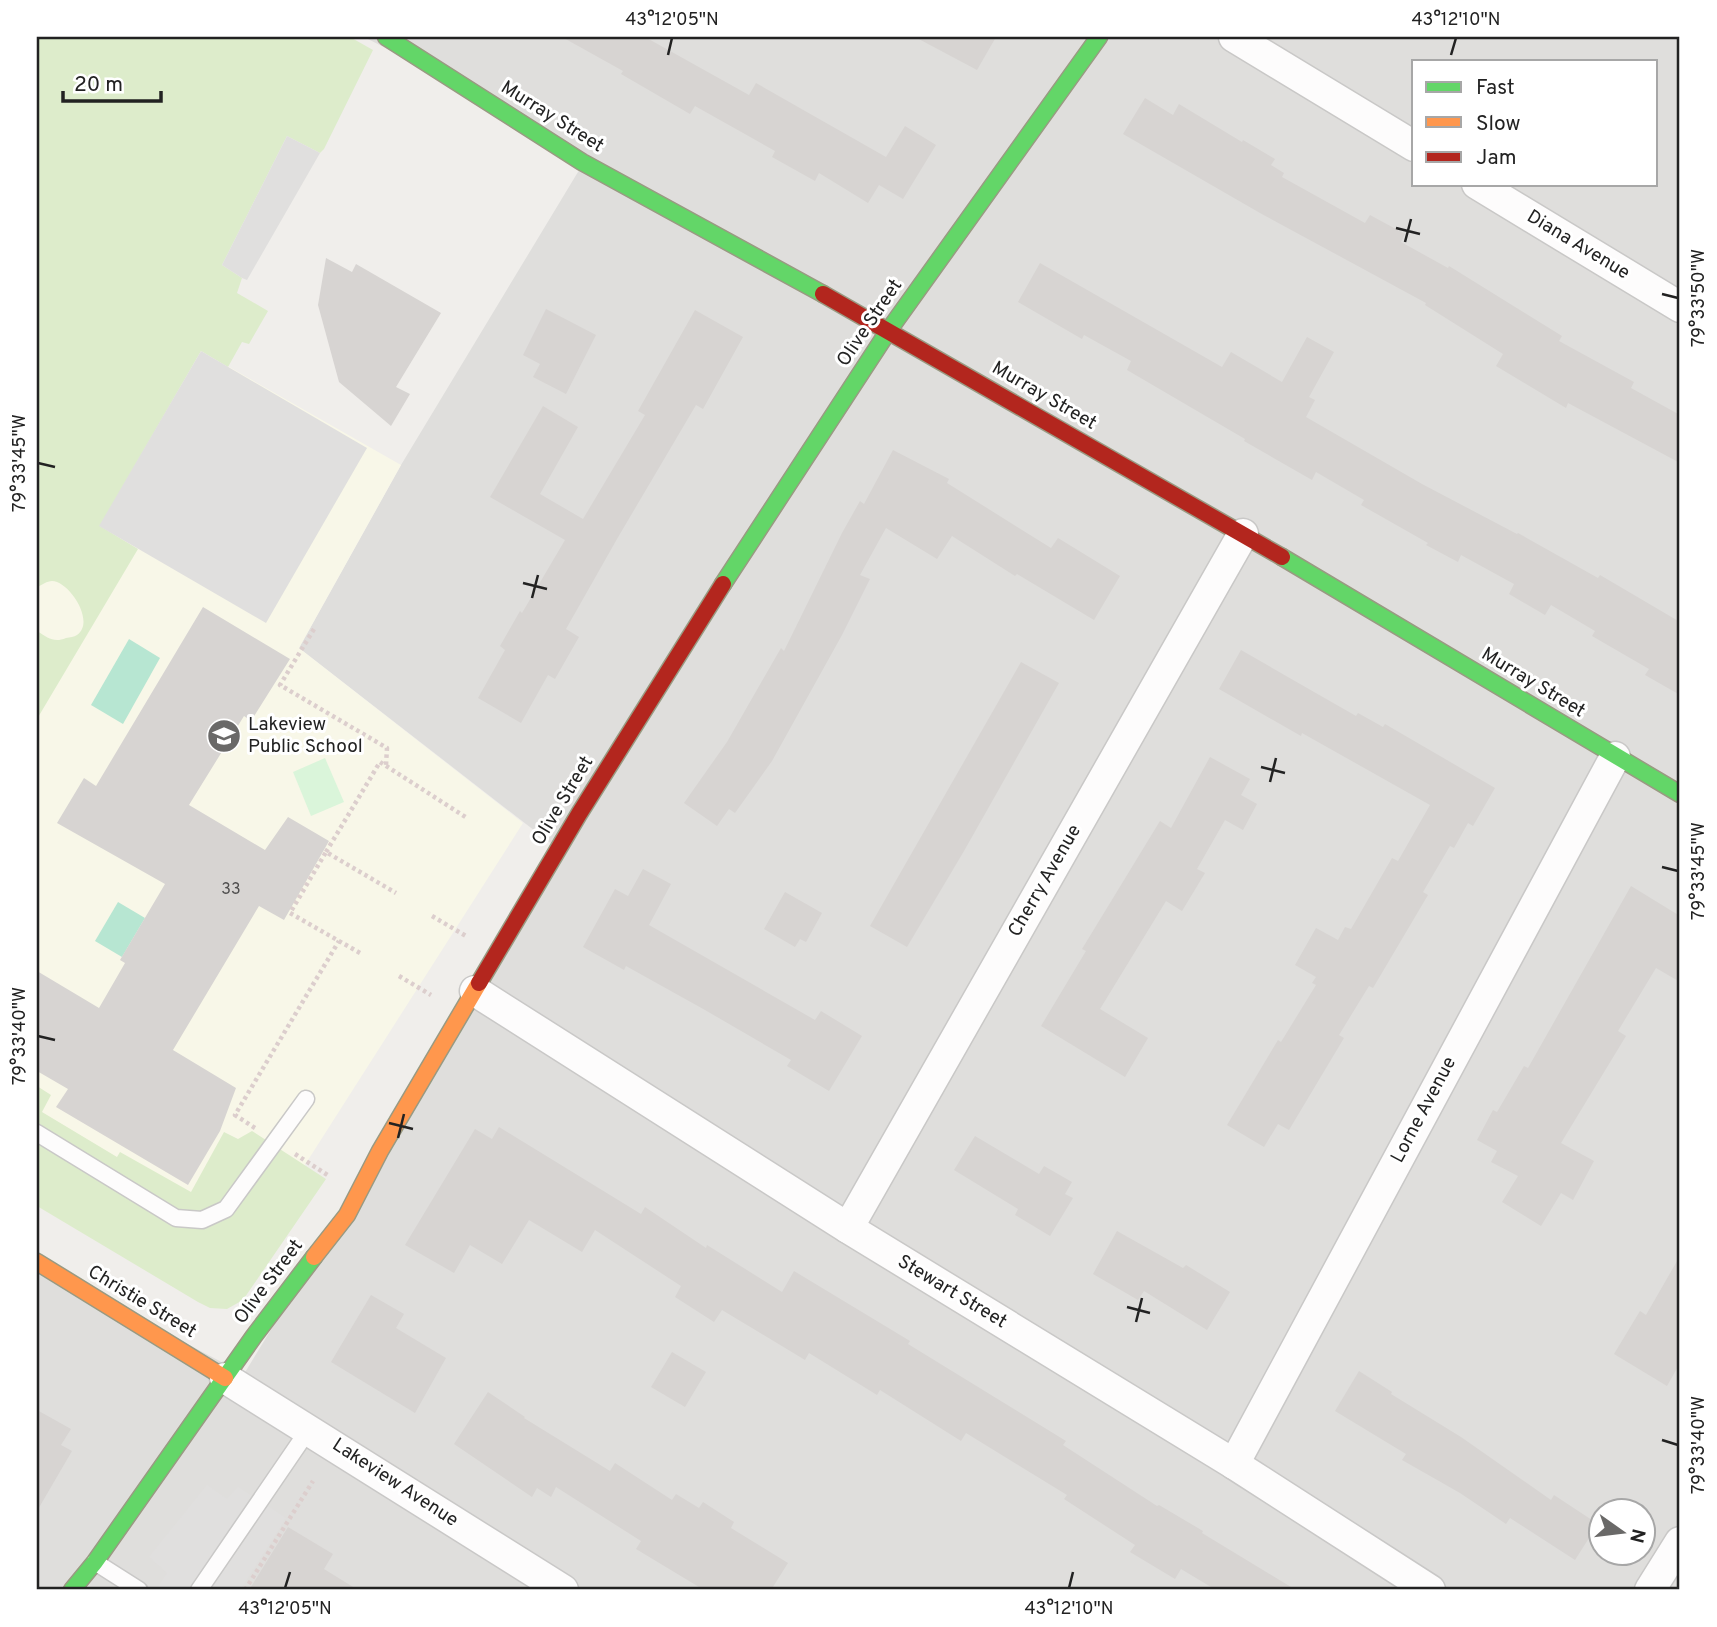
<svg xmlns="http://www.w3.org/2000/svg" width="1717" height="1627" font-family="Overpass,sans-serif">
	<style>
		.residential { fill: #dfdedc; fill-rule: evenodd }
		.education { fill: #f8f7e8 }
		.grass { fill: #ddeccb }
		.park { fill: #daf5da }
		.pitch { fill: #b7e6d2 }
		.parking { fill: #e0dfde }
		.building { fill: #d7d4d2 }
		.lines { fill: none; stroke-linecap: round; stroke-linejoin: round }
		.lane-casing { stroke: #c9c8c7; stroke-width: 19 }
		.street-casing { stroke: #c9c8c7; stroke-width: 33 }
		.fast-casing { stroke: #999a82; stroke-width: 19 }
		.slow-casing { stroke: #999a82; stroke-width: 19 }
		.jam-casing { stroke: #999a82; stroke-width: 19 }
		.path { stroke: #dccecd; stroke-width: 4.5; stroke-dasharray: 3.5 3.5; stroke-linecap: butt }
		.lane { stroke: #fdfcfc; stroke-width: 16 }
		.street { stroke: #fdfcfc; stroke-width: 30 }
		.fast { stroke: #63d668; stroke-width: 16 }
		.slow { stroke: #ff974d; stroke-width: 16 }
		.jam { stroke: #b3261e; stroke-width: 16 }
		.ticks { fill: none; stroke: #222; stroke-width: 2.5 }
		.labels { text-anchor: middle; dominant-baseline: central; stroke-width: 6; stroke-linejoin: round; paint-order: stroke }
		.number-label { font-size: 16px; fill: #4f4e4e }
		.street-label { font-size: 19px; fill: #222; stroke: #fff }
		.poi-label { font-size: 19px; fill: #222; stroke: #fff; text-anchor: start }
		.neatline { fill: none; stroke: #222; stroke-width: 2.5 }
		.ticks-label { font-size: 18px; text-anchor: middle; fill: #222 }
	</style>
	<rect width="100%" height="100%" fill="#f0eeeb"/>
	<path class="residential" d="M364,37H1680V1590H37V1264L244,1374L562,852L299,648L401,465L584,162L491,102ZM1414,61H1656V184H1414ZM1602,1512H1644V1554H1602Z"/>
	<polygon class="education" points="37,251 201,351 401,465 299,648 523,823 220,1298 37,1180"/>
	<g class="grass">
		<path d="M37,37H350L373,50L324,149L320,153L287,136L222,265L242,278L237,293L268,311L249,344L242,342L228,367L201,351L100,526L138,549L37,719V631C48,638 54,643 66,638C70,637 74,637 77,635C96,622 69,581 52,581C47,581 42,585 37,587Z"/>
		<polygon points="37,1086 51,1095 42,1112 117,1157 120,1152 191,1192 224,1132 238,1139 252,1131 326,1179 243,1300 227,1309 210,1308 198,1302 37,1206"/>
	</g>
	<polygon class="park" points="325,758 344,802 311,816 293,772"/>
	<g class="pitch">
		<polygon points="129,639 160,658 123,724 91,705"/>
		<polygon points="118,902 145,918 122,957 95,941"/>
	</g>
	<g class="parking">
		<polygon points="287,136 320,153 247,280 242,278 222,265"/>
		<polygon points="201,351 367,448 266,623 99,526"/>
		<polygon points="207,1485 227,1499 238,1487 286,1518 240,1590 156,1590 167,1573 149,1557"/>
	</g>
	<g class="building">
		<polygon points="562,37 645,37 749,95 756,83 886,157 905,126 936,145 903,199 879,185 868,203 819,173 815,181 772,157 775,151 695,106 690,114 621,74 623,71"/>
		<polygon points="915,37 996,37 977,70"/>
		<polygon points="1145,98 1173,115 1179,104 1242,142 1243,140 1275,159 1271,165 1284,173 1282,177 1365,223 1370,215 1405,234 1401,242 1448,268 1449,266 1562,336 1559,341 1634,382 1631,388 1680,415 1680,463 1568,403 1566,408 1496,366 1503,354 1425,305 1426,303 1260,213 1123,134"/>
		<polygon points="326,258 352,272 356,264 441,313 396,387 410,394 391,426 339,382 318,305"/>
		<polygon points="1040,263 1222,367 1231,352 1282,382 1307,337 1334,352 1309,397 1315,400 1306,417 1422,484 1517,534 1518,533 1598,578 1600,575 1680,622 1680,695 1645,675 1649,669 1592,636 1595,631 1551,605 1545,615 1509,594 1514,584 1461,555 1458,562 1426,545 1428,543 1361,505 1364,500 1316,472 1312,480 1244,441 1245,439 1127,370 1131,361 1084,335 1082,339 1018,302"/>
		<polygon points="546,309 596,335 566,394 533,377 540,364 523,355"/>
		<polygon points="695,310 743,337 703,409 696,405 617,539 566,629 579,637 555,679 548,675 521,723 478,698 505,650 500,646 520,611 522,613 565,540 490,497 543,406 578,427 540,494 583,519 645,415 638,411"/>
		<polygon points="893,450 949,479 947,483 1051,548 1058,538 1120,576 1094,620 1017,574 1015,576 952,536 937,559 886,528 860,575 870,579 842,635 772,761 735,813 729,809 717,826 684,803 727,742 781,648 784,651 842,533 860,501 864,504"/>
		<polygon points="203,607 290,659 251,721 244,716 189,805 265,850 288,817 329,841 284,920 259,906 173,1050 236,1088 220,1131 188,1185 56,1107 68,1089 37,1071 37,971 99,1008 125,963 120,960 165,884 57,823 84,778 96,786"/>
		<polygon points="1241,650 1356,716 1358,713 1383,727 1385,724 1495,788 1473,826 1468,823 1454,848 1450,846 1423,892 1428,895 1373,988 1369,986 1339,1035 1344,1038 1289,1130 1278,1124 1264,1147 1227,1125 1278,1040 1281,1042 1316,985 1312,983 1316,977 1295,965 1316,928 1338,940 1345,927 1351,929 1392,858 1398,861 1430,805 1302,733 1301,736 1219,689"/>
		<polygon points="1021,662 1059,683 964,851 907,947 870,926"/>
		<polygon points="1210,757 1250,779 1241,795 1257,804 1243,830 1225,820 1197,869 1205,873 1182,911 1166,901 1100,1009 1148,1038 1125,1077 1041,1026 1086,951 1082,949 1160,821 1171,828"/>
		<polygon points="643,869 671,884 649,925 815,1020 821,1011 862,1036 829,1091 787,1066 791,1060 705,1010 626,966 624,970 583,947 615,889 628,896"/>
		<polygon points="1631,886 1680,916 1680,982 1656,968 1618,1031 1626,1036 1561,1143 1594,1161 1573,1200 1561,1193 1541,1226 1502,1202 1518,1176 1491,1162 1497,1151 1477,1140 1493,1110 1497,1112 1524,1066 1528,1068"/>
		<polygon points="785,892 822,913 806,942 800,939 795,947 764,929"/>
		<polygon points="499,1127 641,1214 645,1207 706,1248 707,1245 782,1292 794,1271 910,1341 908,1344 1066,1441 1063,1445 1157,1506 1159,1505 1203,1531 1202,1533 1296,1590 1216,1590 1181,1569 1175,1579 1130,1552 1135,1545 1064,1499 1067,1495 966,1433 961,1441 880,1390 877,1395 809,1353 805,1360 722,1310 714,1322 675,1297 681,1286 595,1230 582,1252 529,1220 502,1264 470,1245 454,1273 405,1245 475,1129 492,1139"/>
		<polygon points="975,1136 1039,1174 1044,1166 1072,1182 1065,1194 1073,1198 1050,1236 1015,1215 1018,1209 954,1170"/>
		<polygon points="1117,1231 1183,1268 1186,1265 1230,1292 1207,1330 1144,1291 1138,1300 1093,1274"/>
		<polygon points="1680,1256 1680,1363 1667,1386 1614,1354 1640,1311 1646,1315"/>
		<polygon points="371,1295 404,1314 396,1328 446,1358 415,1413 331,1362"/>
		<polygon points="672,1352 706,1372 685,1407 651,1387"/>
		<polygon points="1359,1371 1392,1392 1391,1394 1461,1437 1551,1500 1554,1495 1598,1524 1575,1560 1510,1518 1506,1524 1460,1493 1402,1460 1406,1454 1335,1411"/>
		<polygon points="488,1392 525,1417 524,1418 610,1471 615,1463 672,1500 676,1494 699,1508 703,1502 734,1522 731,1528 788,1563 771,1590 704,1590 636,1549 641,1541 556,1487 551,1497 537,1488 532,1497 454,1444"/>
		<polygon points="37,1410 71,1429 61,1445 72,1451 37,1511"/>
		<polygon points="288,1527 333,1554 324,1569 358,1590 249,1590"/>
	</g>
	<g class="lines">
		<g class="lane-casing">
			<g id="lane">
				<polyline points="37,1133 176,1218 202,1220 226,1209 306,1099"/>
				<polyline points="95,1562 139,1590"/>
				<polyline points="199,1590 309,1429"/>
			</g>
		</g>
		<g class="street-casing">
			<g id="street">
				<polyline points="1234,37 1414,146"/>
				<polyline points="1477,184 1680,307"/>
				<polyline points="475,991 848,1228 1234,1464 1430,1590"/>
				<polyline points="848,1228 1243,534"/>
				<polyline points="225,1378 563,1590"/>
				<polyline points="1234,1464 1615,757"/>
				<polyline points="1650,1590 1680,1542"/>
			</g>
		</g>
		<g class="fast-casing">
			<g id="fast">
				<polyline points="386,37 582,162 823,294"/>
				<polyline points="1282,557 1680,794"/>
				<polyline points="723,584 889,330 1099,37"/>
				<polyline points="72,1590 95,1562 254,1336 314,1257"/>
			</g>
		</g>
		<g class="slow-casing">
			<g id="slow">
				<polyline points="314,1257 347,1215 380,1151 479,983"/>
				<polyline points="37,1262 225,1378"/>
			</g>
		</g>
		<g class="jam-casing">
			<g id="jam">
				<polyline points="823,294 1282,557"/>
				<polyline points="479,983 579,814 723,584"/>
			</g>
		</g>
		<g class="path">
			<polyline points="314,629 280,685 387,748 386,765"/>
			<polyline points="326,852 380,762 467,818"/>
			<polyline points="432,916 466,936"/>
			<polyline points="360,953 290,913 326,852 396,893"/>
			<polyline points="399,976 431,995"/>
			<polyline points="255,1128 235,1115 339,941"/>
			<polyline points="295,1154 329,1176"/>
			<polyline points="245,1590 313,1481"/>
		</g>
		<use href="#lane" class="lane"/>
		<use href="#street" class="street"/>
		<use href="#fast" class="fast"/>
		<use href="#slow" class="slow"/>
		<use href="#jam" class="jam"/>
	</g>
	<path class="ticks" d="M668,55L672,38M1451,55L1456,38M1396,228L1420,234M1405,242L1411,219M1662,294L1678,298M38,463L55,467M523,583L547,589M532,598L538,575M1261,767L1285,773M1270,782L1276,758M1662,867L1678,871M38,1036L55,1040M389,1123L413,1129M398,1138L404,1114M1127,1307L1150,1313M1136,1322L1142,1298M1662,1440L1678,1445M285,1588L290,1572M1069,1588L1073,1572"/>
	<defs>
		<g id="school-disc" transform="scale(1.75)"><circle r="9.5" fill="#6a6968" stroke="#fff"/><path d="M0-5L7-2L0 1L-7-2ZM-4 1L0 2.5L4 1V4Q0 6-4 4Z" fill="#fff"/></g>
	</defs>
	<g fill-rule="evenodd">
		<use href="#school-disc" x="224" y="736"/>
	</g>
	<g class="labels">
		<g class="number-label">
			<text x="231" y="890">33</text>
		</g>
		<g class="street-label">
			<text transform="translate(552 117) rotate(32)">Murray Street</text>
			<text transform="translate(1578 245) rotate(31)">Diana Avenue</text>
			<text transform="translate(870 323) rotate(-56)">Olive Street</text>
			<text transform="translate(1044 396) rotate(30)">Murray Street</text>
			<text transform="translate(1533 683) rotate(31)">Murray Street</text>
			<text transform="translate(563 801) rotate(-59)">Olive Street</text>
			<text transform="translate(1045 881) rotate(-60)">Cherry Avenue</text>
			<text transform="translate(1424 1110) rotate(-62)">Lorne Avenue</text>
			<text transform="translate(269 1282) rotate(-53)">Olive Street</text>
			<text transform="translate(952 1292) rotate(31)">Stewart Street</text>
			<text transform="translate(142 1302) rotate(31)">Christie Street</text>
			<text transform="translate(395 1483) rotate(33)">Lakeview Avenue</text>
		</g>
		<g class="poi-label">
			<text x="248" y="725">Lakeview<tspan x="248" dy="22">Public School</tspan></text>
		</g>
	</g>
	<rect width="1717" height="1627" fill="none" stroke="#ffffff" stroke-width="77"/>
	<rect x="1412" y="60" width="245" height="126" fill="#ffffff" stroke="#a7a7a7" stroke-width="2"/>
	<rect x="1426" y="82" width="35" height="10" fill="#63d668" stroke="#a7a7a7" stroke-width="2"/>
	<text x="1476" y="94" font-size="21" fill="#222222">Fast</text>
	<rect x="1426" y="117" width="35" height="10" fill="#ff974d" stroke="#a7a7a7" stroke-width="2"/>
	<text x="1476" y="130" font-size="21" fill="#222222">Slow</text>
	<rect x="1426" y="152" width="35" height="10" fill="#b3261e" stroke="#a7a7a7" stroke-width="2"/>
	<text x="1476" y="164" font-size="21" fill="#222222">Jam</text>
	<g transform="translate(1622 1532) rotate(104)"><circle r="33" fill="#ffffff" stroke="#a7a7a7" stroke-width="2"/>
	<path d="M0-5L12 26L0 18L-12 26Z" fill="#6a6968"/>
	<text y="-10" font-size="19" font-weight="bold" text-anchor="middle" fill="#222222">N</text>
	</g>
	<path d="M63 91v10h98v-10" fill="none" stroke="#222222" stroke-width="3.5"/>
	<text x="74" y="91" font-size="21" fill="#222222" stroke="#ffffff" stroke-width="5" paint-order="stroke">20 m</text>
	<rect x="38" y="38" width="1640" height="1550" class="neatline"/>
	<g class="ticks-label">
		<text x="672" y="25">43°12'05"N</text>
		<text x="1456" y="25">43°12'10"N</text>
		<text transform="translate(1698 298) rotate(-90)" y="6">79°33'50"W</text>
		<text transform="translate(19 463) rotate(-90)" y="6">79°33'45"W</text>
		<text transform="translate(1698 871) rotate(-90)" y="6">79°33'45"W</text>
		<text transform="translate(19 1036) rotate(-90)" y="6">79°33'40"W</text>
		<text transform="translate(1698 1445) rotate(-90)" y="6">79°33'40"W</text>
		<text x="285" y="1614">43°12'05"N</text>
		<text x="1069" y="1614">43°12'10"N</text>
	</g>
</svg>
